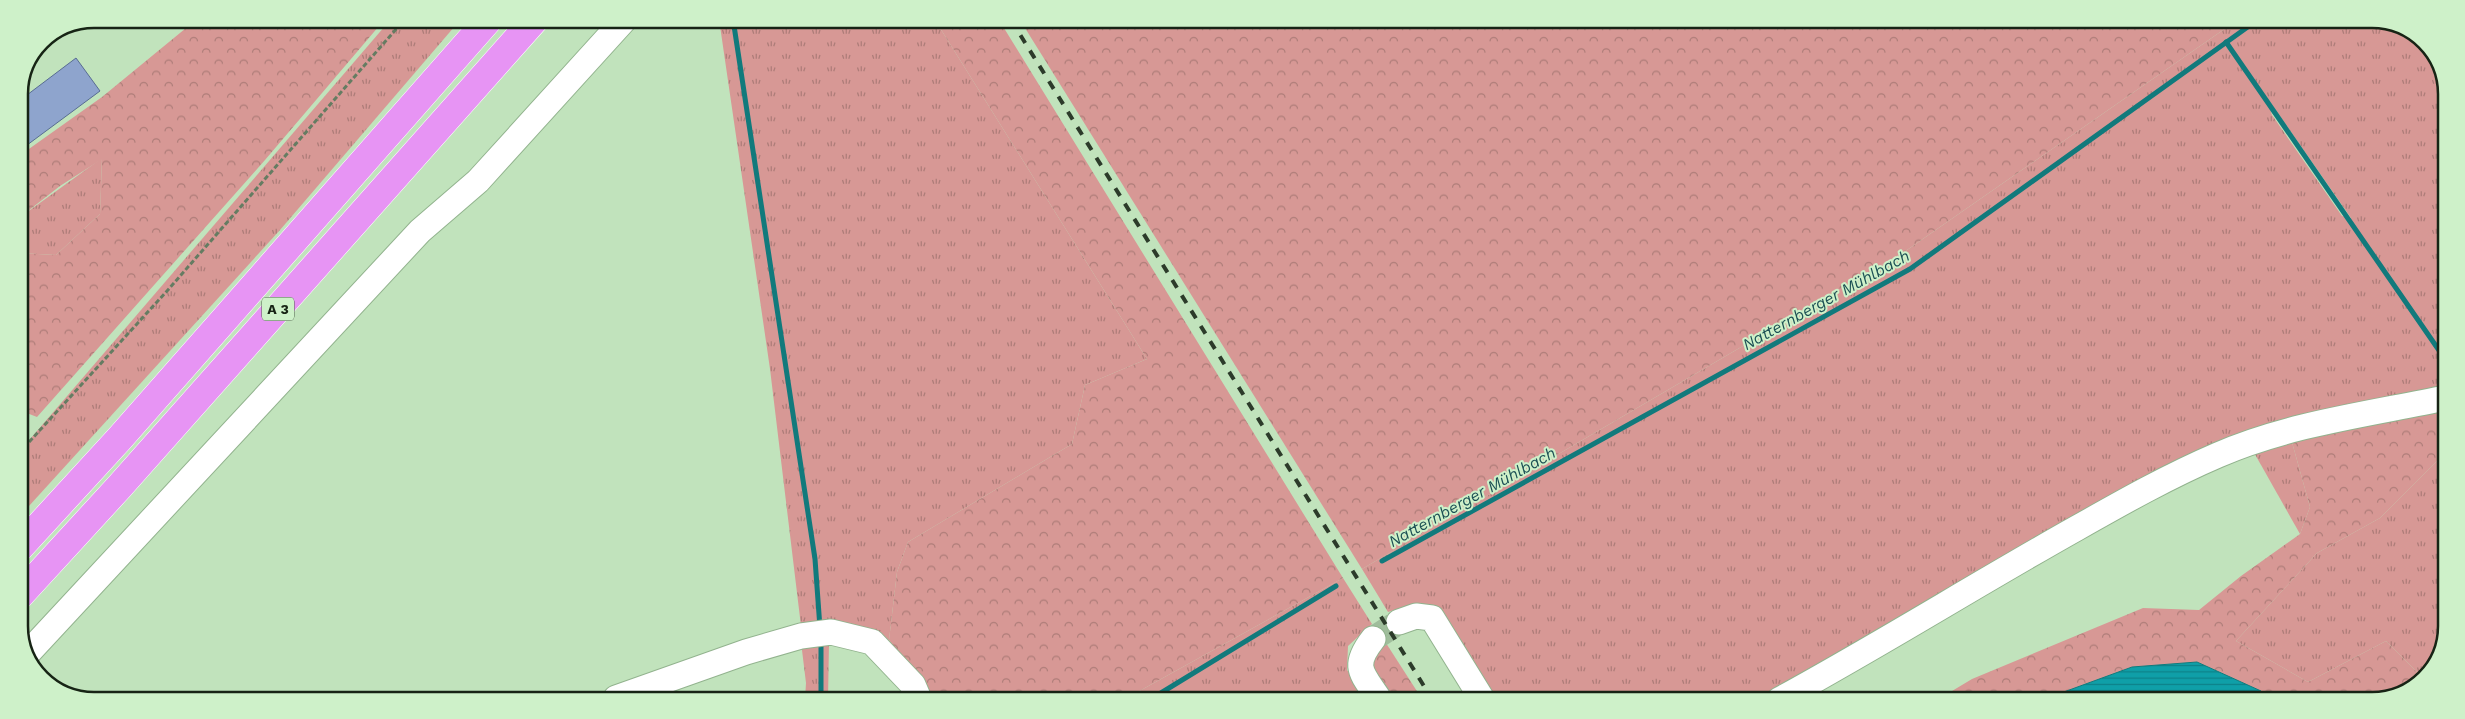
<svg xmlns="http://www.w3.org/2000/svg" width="2465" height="719" font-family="'Work Sans',sans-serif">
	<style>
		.grass { fill: url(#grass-tufts); fill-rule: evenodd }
		.forest { fill: url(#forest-crowns) }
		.water { fill: url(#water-rules); stroke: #117a7c }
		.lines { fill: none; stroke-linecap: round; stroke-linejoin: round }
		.stream { stroke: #117a7c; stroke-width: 5 }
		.building { fill: #8ea4cd; stroke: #586c92 }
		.minor-tunnel { stroke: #9fbd9b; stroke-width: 25; stroke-dasharray: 25 12; stroke-linecap: butt }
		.minor-casing { stroke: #92b38e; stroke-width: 27 }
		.highway-casing { stroke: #fff; stroke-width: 29 }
		.path { stroke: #657c62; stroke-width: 3; stroke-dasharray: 5 2.5; stroke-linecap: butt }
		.minor { stroke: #fff; stroke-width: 25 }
		.highway { stroke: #e794f4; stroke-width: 28 }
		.rail { stroke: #2c3b2a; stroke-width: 4; stroke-dasharray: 9 9; stroke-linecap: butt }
		.labels { text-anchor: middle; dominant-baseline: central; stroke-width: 4; stroke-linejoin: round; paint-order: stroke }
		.shield { fill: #cef1c9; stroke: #4e624b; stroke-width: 1 }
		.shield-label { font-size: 14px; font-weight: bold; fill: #172415 }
		.water-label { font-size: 16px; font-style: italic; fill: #1c5054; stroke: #cef1c9 }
		.rim { fill: none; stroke: #172415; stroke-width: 2.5 }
	</style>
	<defs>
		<pattern id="grass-tufts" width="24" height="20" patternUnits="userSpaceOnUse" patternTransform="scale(1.25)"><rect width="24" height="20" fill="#d79895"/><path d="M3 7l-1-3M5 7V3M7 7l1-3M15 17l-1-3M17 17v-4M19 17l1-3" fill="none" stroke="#ad7c78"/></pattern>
		<pattern id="forest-crowns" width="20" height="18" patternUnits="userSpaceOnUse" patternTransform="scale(1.25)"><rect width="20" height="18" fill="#d79895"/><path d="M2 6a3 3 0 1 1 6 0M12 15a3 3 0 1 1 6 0" fill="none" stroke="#ad7c78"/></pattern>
		<pattern id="water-rules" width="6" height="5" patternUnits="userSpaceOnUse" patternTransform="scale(1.25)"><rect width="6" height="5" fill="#0f9fa8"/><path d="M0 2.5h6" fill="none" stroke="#0d8188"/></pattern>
	</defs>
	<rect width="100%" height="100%" fill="#c1e3bc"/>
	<g class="grass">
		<polygon points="391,19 461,19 280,230 19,517 19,452"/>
		<polygon points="719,19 935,20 1147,359 1085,385 1072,444 908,542 897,572 889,640 827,622 801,626 770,369"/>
		<path d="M2236,21H2390L2428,45L2446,89L2445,392L2249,436L1764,700L1490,699L1436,610L1416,603L1388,612L1362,569L1907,250ZM2266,96L2351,218L2342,216L2272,115Z"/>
		<polygon points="102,158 100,214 56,255 19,253 19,218"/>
		<polygon points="2290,435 2310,507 2300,534 2252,449"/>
		<polygon points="2445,453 2444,644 2422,677 2386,641 2308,682 2236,641 2317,553 2380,518"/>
		<polygon points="1343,578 1372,624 1348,646 1347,670 1368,699 1125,699"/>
		<polygon points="801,642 829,643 828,699 805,699 806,683"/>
	</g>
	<g class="forest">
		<polygon points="197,19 385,19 265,160 37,417 19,410 19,253 56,255 100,214 102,159 60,186 19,218 19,156 102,97"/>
		<polygon points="935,20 999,20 1343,578 1125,699 928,699 889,640 897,572 908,542 1072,444 1085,385 1147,359"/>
		<polygon points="1020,20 2236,21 1907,250 1362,569"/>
		<polygon points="2445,402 2445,453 2380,518 2317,553 2236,641 2308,682 2386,641 2422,677 2417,685 2371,700 2270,700 2261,691 2197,662 2132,667 2042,700 1937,700 1972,679 2143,608 2199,610 2241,576 2300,534 2310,507 2290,435"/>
		<polygon points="1384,640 1422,699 1389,699 1370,671 1373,652"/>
	</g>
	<polygon class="water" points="2197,662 2261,691 2270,700 2042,700 2132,667"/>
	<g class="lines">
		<g class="stream">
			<polyline points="733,19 815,559 820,628"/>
			<polyline points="2226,42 2445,359"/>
			<polyline points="1382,561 1910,269 2256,21"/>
			<polyline points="821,641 821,699"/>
			<polyline points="1151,699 1336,586"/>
		</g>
	</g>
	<polygon class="building" points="76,58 100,91 19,151 19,101"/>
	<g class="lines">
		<polyline class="minor-tunnel" points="1373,639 1399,622"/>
		<g class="minor-casing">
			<g id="minor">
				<polyline points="1399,622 1416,616 1432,618 1482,699"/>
				<path d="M1373,639C1351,667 1362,673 1379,699"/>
				<polyline points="28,653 420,231 478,181 625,19"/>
				<polyline points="616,698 746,652 801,636 831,632 872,642 913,685 919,699"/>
				<path d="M1779,700C1880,645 1977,584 2077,528C2123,502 2169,476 2218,455C2289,424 2369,414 2445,398"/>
			</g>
		</g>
		<g class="highway-casing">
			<g id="highway">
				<polyline points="19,548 120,438 489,19"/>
				<polyline points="19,596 120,486 535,19"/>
			</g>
		</g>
		<polyline class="path" points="19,453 167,291 405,19"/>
		<use href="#minor" class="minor"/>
		<use href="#highway" class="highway"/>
		<polyline class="rail" points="1011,20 1432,699"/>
	</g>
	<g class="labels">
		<rect class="shield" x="262" y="297.5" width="32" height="23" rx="4"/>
		<g class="shield-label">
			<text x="278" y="309">A 3</text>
		</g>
		<g class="water-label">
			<text transform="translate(1826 300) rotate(-29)">Natternberger Mühlbach</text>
			<text transform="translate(1472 497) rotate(-29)">Natternberger Mühlbach</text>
		</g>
	</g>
	<path d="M0 0H2465V719H0ZM94 28H2372A66 66 0 0 1 2438 94V626A66 66 0 0 1 2372 692H94A66 66 0 0 1 28 626V94A66 66 0 0 1 94 28Z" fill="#cef1c9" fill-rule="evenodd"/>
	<path class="rim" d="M94 28H2372A66 66 0 0 1 2438 94V626A66 66 0 0 1 2372 692H94A66 66 0 0 1 28 626V94A66 66 0 0 1 94 28Z"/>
</svg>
